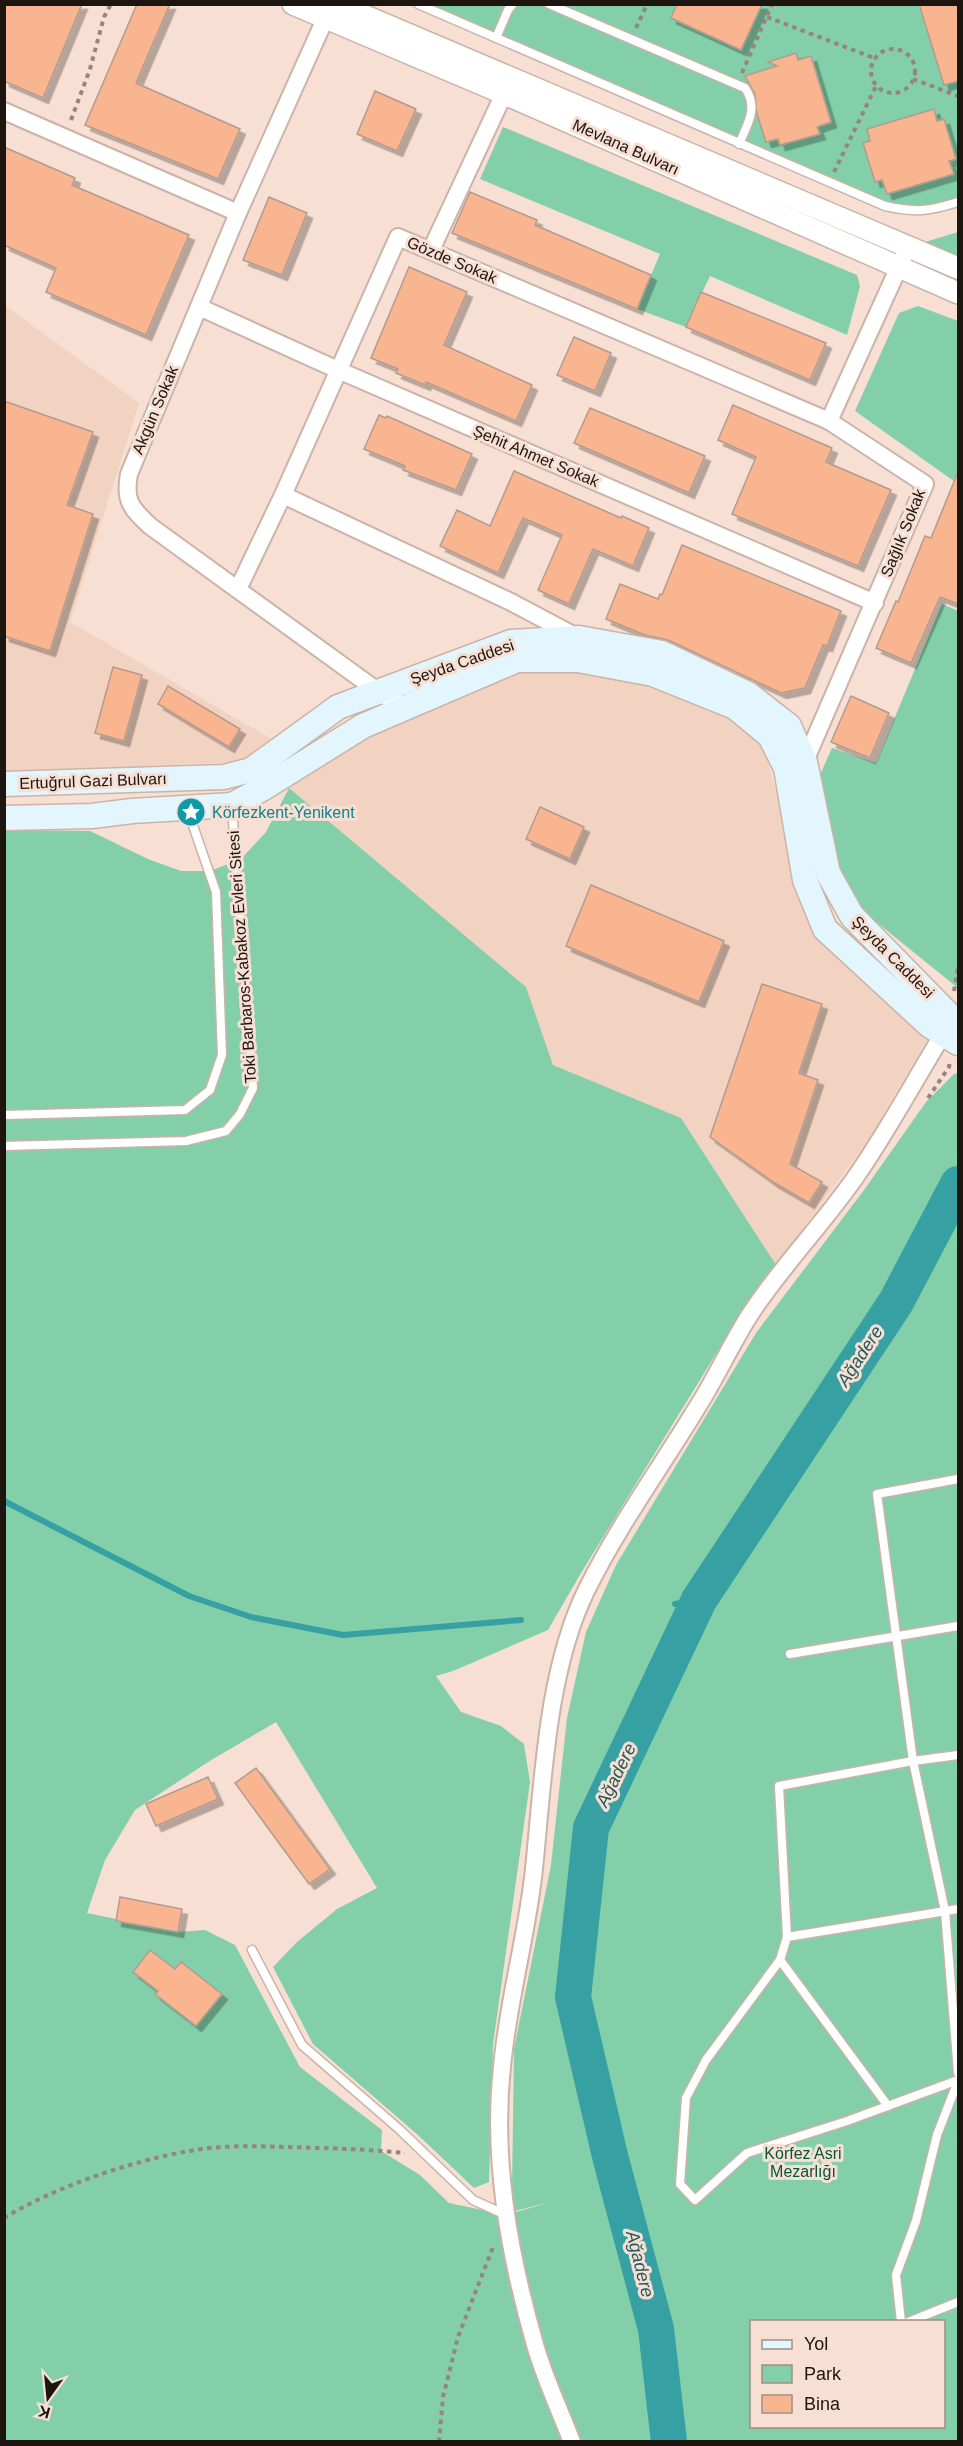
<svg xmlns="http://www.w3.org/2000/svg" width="963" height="2446" font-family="Arial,sans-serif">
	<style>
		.built { fill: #f2d2c1 }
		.green { fill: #82cfaa; fill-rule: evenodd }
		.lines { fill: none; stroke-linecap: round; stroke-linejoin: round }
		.stream { stroke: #36a0a2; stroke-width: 6 }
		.river { stroke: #36a0a2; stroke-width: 36 }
		.building { fill: #f9b490; stroke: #b29b8f; stroke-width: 1.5; filter: url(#shadow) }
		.service-casing { stroke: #cbb3a7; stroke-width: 11 }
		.minor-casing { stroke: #cbb3a7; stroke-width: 20 }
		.tertiary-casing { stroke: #cbb3a7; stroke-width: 24 }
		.secondary-casing { stroke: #cbb3a7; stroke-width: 27 }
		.path { stroke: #96857c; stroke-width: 4; stroke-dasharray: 4.5 4.5; stroke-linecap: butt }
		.service { stroke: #fff; stroke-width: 8 }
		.minor { stroke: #fff; stroke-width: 16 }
		.tertiary { stroke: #fff; stroke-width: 21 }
		.secondary { stroke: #e3f6fd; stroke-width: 24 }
		.labels { text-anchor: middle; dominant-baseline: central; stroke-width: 6; stroke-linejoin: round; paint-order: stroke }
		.street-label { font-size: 16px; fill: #1d1510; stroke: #f8dfd3 }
		.culture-label { font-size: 16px; fill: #0d838f; stroke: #f8dfd3; text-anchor: start }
		.park-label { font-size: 16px; fill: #00583b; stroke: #f8dfd3 }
		.water-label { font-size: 18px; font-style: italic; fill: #1f595a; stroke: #f8dfd3 }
	</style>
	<defs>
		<filter id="shadow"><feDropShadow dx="5.5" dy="5.5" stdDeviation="0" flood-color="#0004"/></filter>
	</defs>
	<rect width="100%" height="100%" fill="#f8dfd3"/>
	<g class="built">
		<polygon points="4,305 139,403 70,622 275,741 238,762 5,772"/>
		<polygon points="563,670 651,683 738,720 763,743 786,829 791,876 815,929 929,1036 866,1143 776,1265 681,1118 553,1065 526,987 289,788 367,739 466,696 518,671"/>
	</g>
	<g class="green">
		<polygon points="418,5 958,5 958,202 908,212"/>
		<polygon points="503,127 857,275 860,286 847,335 710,276 686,327 637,309 660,254 480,179"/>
		<polygon points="958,232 958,258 922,243"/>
		<polygon points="918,306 958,321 958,484 855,411 899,313"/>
		<polygon points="942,604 958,611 958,988 854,904 839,875 831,846 830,822 816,784 832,748 876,763"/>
		<path d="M289,788L526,987L553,1065L681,1118L776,1265L735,1323L581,1573L548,1630L453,1671L436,1676L461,1712L501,1726L524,1744L530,1782L493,2044L489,2182L474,2188L419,2136L313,2044L273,1967L297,1942L337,1909L377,1888L276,1722L208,1762L135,1810L105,1860L87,1913L178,1932L205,1930L235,1945L300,2067L382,2130L381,2151L420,2175L449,2203L506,2215L550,2202L515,2211L512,2189L514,2049L551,1865L567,1718L586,1632L616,1565L756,1333L864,1190L926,1102L954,1074L958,1073V2441L5,2442V830L90,831L148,859L181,871H210L241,859L266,832ZM752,2322H944V2426H752Z"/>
	</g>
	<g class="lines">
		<g class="stream">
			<polyline points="4,1501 189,1596 251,1617 343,1635 521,1620"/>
			<polyline points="675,1604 699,1600"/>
		</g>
		<polyline class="river" points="669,2442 656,2329 610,2156 573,1997 591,1828 699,1600 896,1302 958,1184"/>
	</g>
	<g class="building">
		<polygon points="4,4 82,4 43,98 4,81"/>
		<polygon points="137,4 170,4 136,83 240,129 218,179 85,125"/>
		<polygon points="677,4 762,4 741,50 671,18"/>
		<polygon points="919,4 958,4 958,81 944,85"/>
		<polygon points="796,53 798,60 811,56 831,122 817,127 820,134 780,145 778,139 766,142 757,114 755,94 745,76 777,66 768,62"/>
		<polygon points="375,91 416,109 397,151 357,134"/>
		<polygon points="934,109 937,121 944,119 956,159 949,161 954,174 887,194 882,180 875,182 863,143 870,141 867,129"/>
		<polygon points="4,147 75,178 72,185 189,235 146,335 46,292 56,268 4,245"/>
		<polygon points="470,192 537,220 535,225 651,275 637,309 452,233"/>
		<polygon points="269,197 307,213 282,275 243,260"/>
		<polygon points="409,267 467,292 444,345 532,385 516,421 426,382 425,385 396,373 398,369 371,358"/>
		<polygon points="701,292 826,343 810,380 686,327"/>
		<polygon points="574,337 611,353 595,391 557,375"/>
		<polygon points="4,401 93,432 67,505 93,514 50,651 4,636"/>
		<polygon points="733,405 832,448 826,462 891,490 858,566 732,514 756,457 718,440"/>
		<polygon points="590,408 705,456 689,493 574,443"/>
		<polygon points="379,415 386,418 387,416 472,454 456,490 403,470 405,466 364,449"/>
		<polygon points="514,471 621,518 622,516 649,528 633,566 593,549 569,604 538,590 562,535 523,518 498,573 440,546 457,510 490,526"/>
		<polygon points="958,472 958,604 940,597 911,663 876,648 896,601 898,602 925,536 931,538"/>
		<polygon points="682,545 841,611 827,646 823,645 805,688 781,693 668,640 645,635 606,619 620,584 658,599 660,594 662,595"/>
		<polygon points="113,667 142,675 124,741 95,733"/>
		<polygon points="168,686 240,729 229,747 158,704"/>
		<polygon points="851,696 889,713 870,758 831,742"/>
		<polygon points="540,807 584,827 570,859 526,839"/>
		<polygon points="591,885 724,941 699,1002 566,946"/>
		<polygon points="762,984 822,1004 799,1073 818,1080 790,1164 822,1182 809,1203 773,1182 710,1137"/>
		<polygon points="256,1768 330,1869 309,1884 235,1783"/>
		<polygon points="208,1777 218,1799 156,1826 146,1804"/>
		<polygon points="120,1897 182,1909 178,1932 116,1921"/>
		<polygon points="150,1950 175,1969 181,1962 222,1994 196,2026 155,1994 158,1991 133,1972"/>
	</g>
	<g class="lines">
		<g class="service-casing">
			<g id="service">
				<path d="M418,4L885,206C915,213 930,211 958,202"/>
				<path d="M549,4L745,88C759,108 747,125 739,144"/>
				<polyline points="496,38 508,10 513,4"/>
				<polyline points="4,1115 185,1110 210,1090 222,1055 216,892 188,811"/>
				<polyline points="4,1146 186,1141 226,1131 240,1114 253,1088 232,808"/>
				<polyline points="958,1479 877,1494 913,1761 945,1911 958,2073"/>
				<polyline points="790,1654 958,1626"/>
				<polyline points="958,1909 787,1937 780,1960 706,2060 686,2098 680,2184 695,2200 747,2153 847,2121 958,2080"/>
				<polyline points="787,1937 779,1786 913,1761 958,1755"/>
				<polyline points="252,1950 302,2045 399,2129 473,2200 506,2215"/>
				<polyline points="780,1960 888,2106"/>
				<polyline points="901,2322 896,2275 916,2221 937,2135 958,2081"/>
				<polyline points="908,2322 958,2302"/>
			</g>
		</g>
		<g class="minor-casing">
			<g id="minor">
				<path d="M330,8L238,213L129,474C124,501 131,508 150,526L379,692L405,708"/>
				<polyline points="4,111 238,213"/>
				<polyline points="431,250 509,83"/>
				<polyline points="199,307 338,370 875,603"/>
				<polyline points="283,495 511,602 577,637"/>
				<polyline points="238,589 283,495 398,237 829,421"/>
				<polyline points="802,768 925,484 829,421 908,247"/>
				<path d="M572,2442C559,2408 543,2375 534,2341C509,2253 492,2159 502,2067C508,2000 527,1936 534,1869C543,1781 547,1671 586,1591C618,1526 661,1467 698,1406C717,1376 732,1342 751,1313C784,1263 826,1221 859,1172C889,1128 915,1080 943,1034V1024"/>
			</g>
		</g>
		<g class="tertiary-casing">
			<g id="tertiary">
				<polyline points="293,4 505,94 958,293"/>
				<polyline points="337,4 958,268"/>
			</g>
		</g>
		<g class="secondary-casing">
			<g id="secondary">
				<polyline points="4,784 224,777 251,770 338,707 511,642 579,638 662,653 748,694 789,726 805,762 828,873 852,916 958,1024"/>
				<polyline points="4,818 92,816 132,811 232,805 262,789 363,726 517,660 578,660 653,674 735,707 770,736 786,768 805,880 825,929 929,1025 958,1043"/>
			</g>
		</g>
		<g class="path">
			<polyline points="767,17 874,58"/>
			<polyline points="636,28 647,4"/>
			<circle cx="893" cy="71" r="22"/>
			<polyline points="742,73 772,4"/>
			<polyline points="913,79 958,96"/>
			<polyline points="71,120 90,69 104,17 111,4"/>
			<polyline points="834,172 876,86"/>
			<polyline points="954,991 958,968"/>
			<polyline points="928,1098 949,1067 950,1061"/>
			<path d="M4,2218C55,2187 131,2161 189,2151C221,2145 254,2146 285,2147C325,2148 365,2149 405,2153"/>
			<polyline points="439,2442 443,2397 458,2337 493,2247"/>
		</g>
		<use href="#service" class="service"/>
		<use href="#minor" class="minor"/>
		<use href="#tertiary" class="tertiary"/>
		<use href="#secondary" class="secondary"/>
	</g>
	<defs>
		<g id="sight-disc" transform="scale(1.5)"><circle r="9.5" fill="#0f9aa8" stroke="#f8dfd3"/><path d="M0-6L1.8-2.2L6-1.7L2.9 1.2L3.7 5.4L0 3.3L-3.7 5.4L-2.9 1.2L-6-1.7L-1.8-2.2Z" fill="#fff"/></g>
	</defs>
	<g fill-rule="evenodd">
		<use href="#sight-disc" x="191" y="812"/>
	</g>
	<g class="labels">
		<g class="street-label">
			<text transform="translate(626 147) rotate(24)">Mevlana Bulvarı</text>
			<text transform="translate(452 260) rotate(23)">Gözde Sokak</text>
			<text transform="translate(155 410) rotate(-67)">Akgün Sokak</text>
			<text transform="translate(536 456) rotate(23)">Şehit Ahmet Sokak</text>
			<text transform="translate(903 533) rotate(-68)">Sağlık Sokak</text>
			<text transform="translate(462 662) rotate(-19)">Şeyda Caddesi</text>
			<text transform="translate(93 781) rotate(-2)">Ertuğrul Gazi Bulvarı</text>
			<text transform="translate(242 957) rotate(-94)">Toki Barbaros-Kabakoz Evleri Sitesi</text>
			<text transform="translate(893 957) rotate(45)">Şeyda Caddesi</text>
		</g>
		<g class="culture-label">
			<text x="212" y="812">Körfezkent-Yenikent</text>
		</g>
		<g class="park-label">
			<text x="803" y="2153">Körfez Asri<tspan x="803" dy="18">Mezarlığı</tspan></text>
		</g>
		<g class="water-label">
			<text transform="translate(860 1356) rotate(-57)">Ağadere</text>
			<text transform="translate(616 1775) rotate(-64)">Ağadere</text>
			<text transform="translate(640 2264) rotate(76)">Ağadere</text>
		</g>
	</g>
	<rect width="963" height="2446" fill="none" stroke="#1d1510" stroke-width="12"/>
	<rect x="750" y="2320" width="195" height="108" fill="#f8dfd3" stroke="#a08e85" stroke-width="1.5"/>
	<rect x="762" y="2340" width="30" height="9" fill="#e3f6fd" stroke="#a08e85" stroke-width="1.5"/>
	<text x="804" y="2350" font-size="18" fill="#1d1510">Yol</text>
	<rect x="762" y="2365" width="30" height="18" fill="#82cfaa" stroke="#a08e85" stroke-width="1.5"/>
	<text x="804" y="2380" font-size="18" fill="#1d1510">Park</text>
	<rect x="762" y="2395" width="30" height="18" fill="#f9b490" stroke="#a08e85" stroke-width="1.5"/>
	<text x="804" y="2410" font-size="18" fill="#1d1510">Bina</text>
	<g transform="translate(48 2398) rotate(195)" stroke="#f8dfd3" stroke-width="4.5" paint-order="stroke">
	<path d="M0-4.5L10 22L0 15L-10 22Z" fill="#1d1510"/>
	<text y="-9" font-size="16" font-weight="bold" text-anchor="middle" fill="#1d1510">K</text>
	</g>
</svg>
